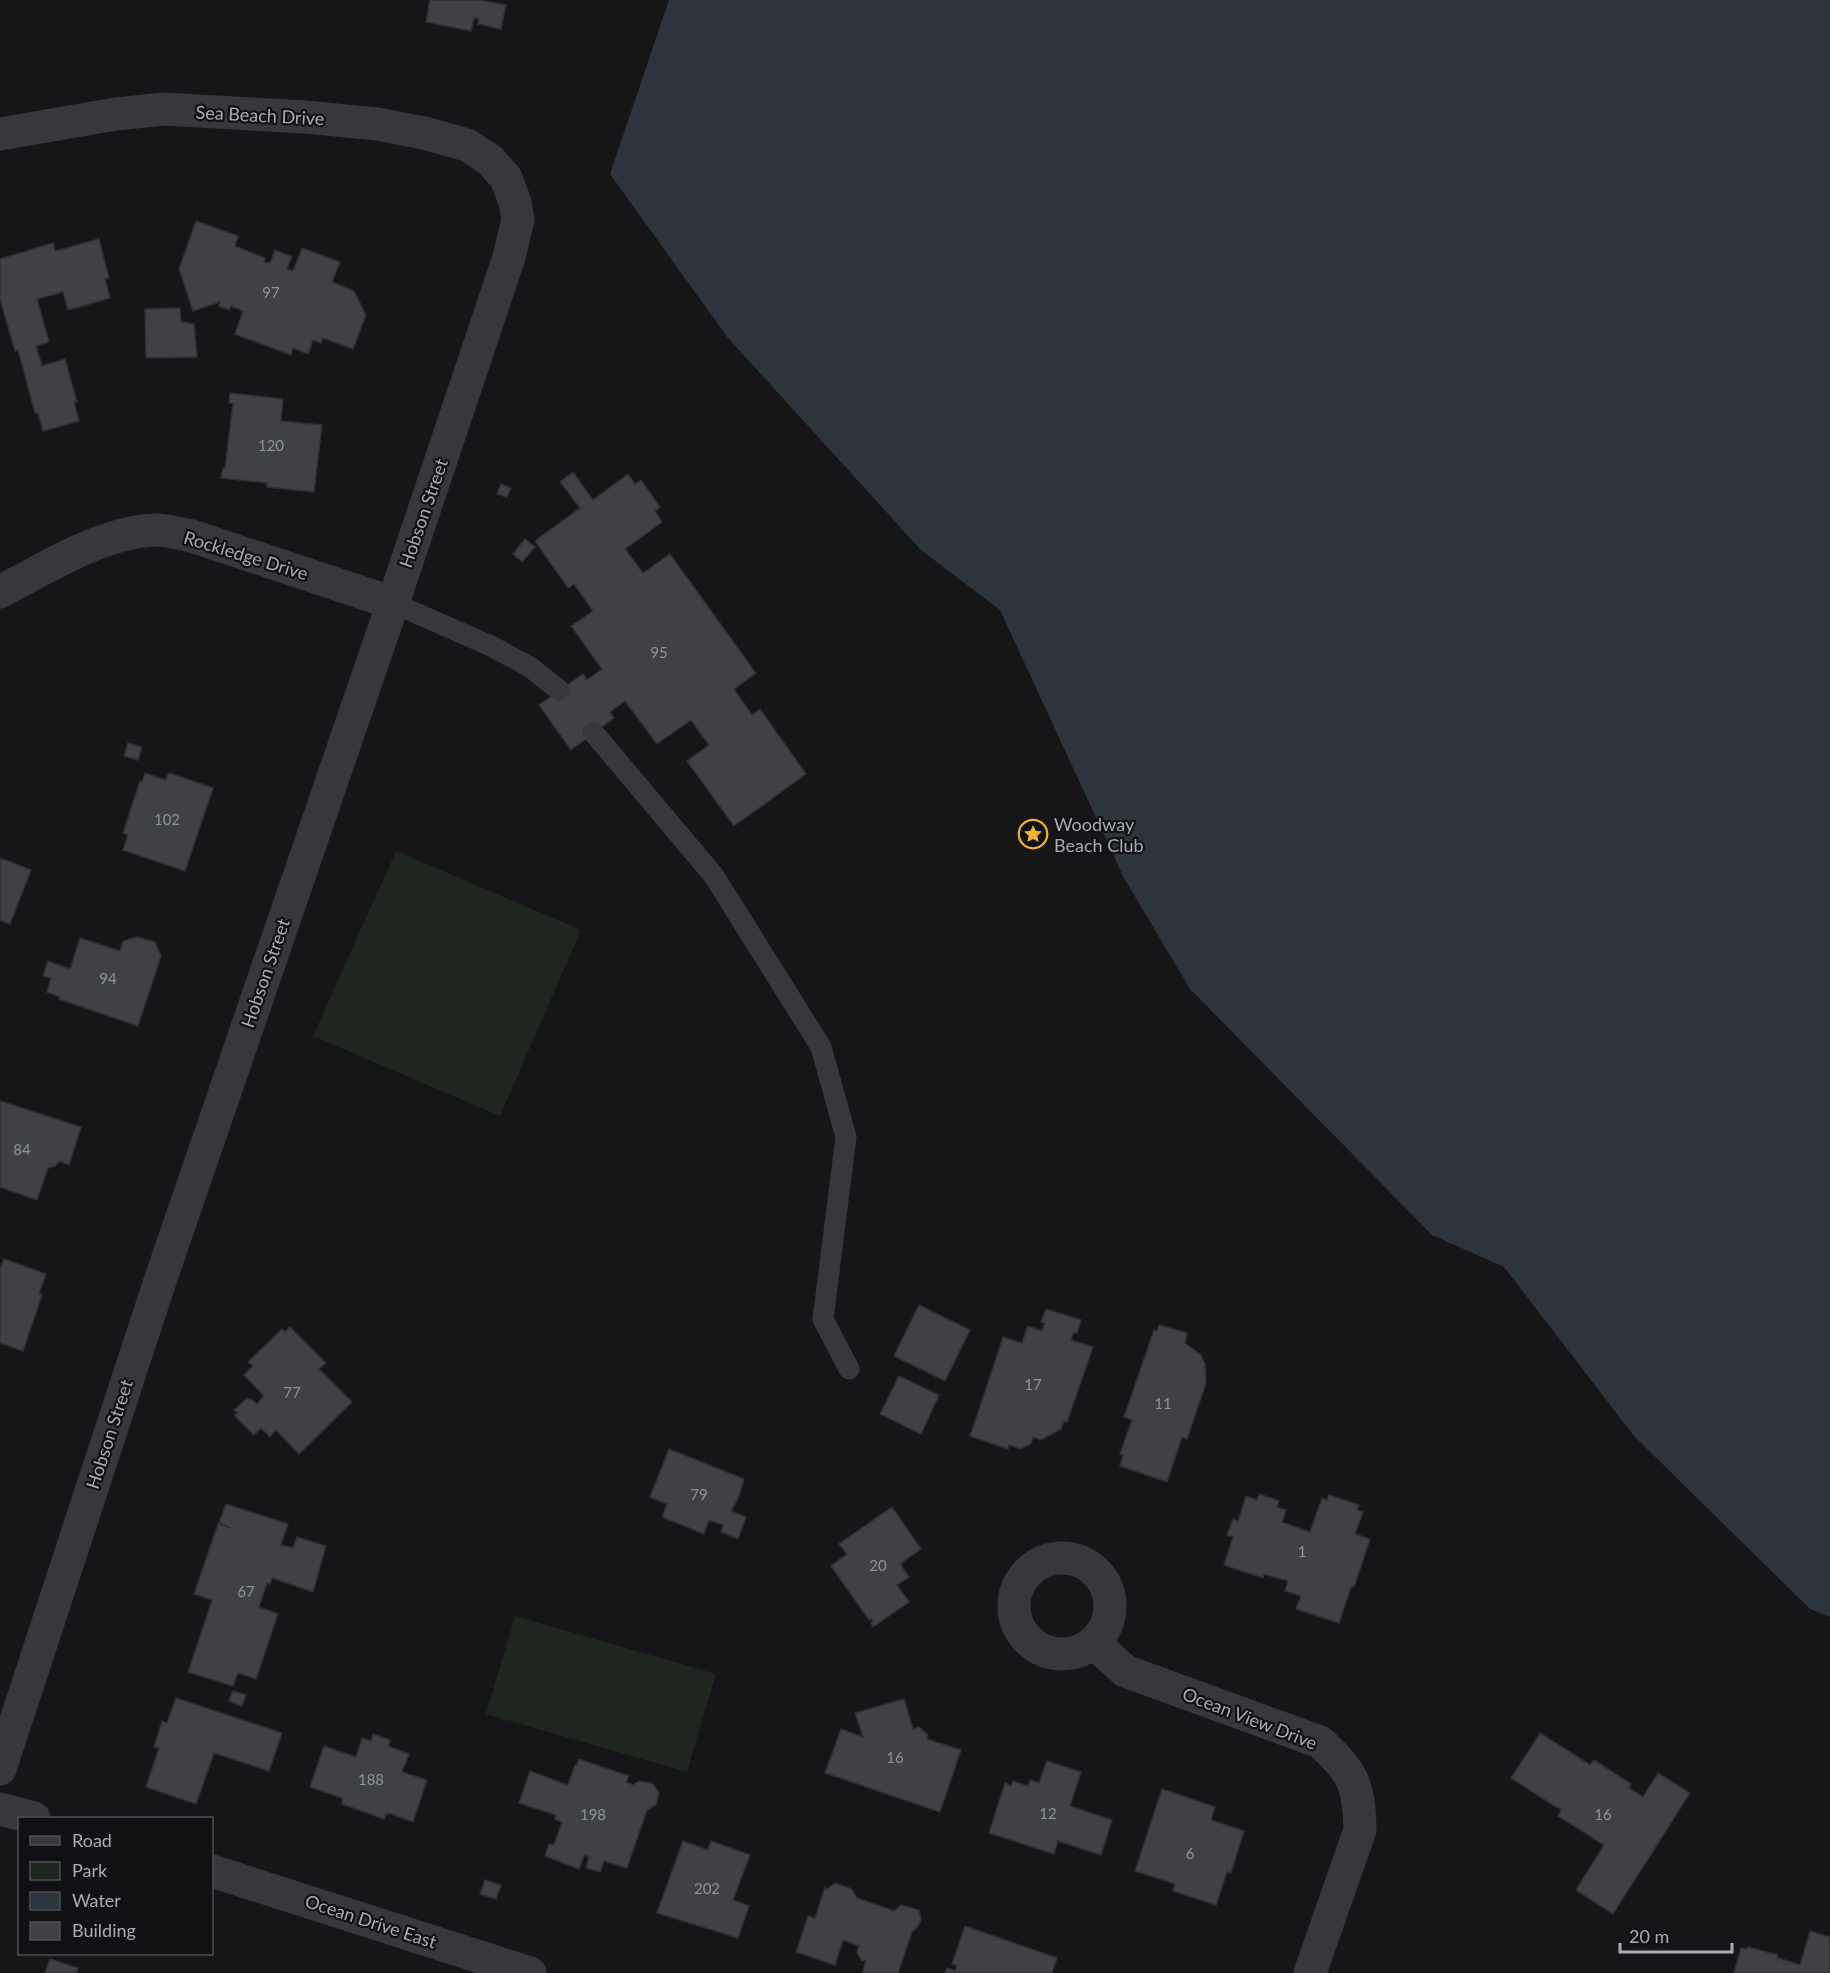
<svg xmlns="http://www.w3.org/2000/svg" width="1830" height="1973" font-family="Lato,sans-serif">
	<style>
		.green { fill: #1e261f }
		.water { fill: #2c353c }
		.building { fill: #404145; stroke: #303034; stroke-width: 1.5 }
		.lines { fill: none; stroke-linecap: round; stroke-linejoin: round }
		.service { stroke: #37383d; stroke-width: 21 }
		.minor { stroke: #37383d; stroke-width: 33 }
		.labels { text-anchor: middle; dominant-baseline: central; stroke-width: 4.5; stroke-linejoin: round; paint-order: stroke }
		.number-label { font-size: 15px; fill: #8e929b }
		.street-label { font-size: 18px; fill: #a8adb8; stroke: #111113 }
		.poi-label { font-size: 18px; fill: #a8adb8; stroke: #111113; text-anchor: start }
	</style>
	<rect width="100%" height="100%" fill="#161618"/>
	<g class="green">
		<polygon points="396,851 581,930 500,1116 313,1036"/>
		<polygon points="515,1616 716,1674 687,1772 486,1714"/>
	</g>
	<polygon class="water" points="669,0 1830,0 1830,1617 1810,1609 1634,1436 1504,1267 1432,1235 1190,989 1124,878 1000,610 921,550 728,338 610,174"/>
	<g class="building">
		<polygon points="430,0 479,0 506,5 501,29 478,24 479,19 474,18 471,31 426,22"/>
		<polygon points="196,221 238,236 235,246 265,258 264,262 270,263 275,250 292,257 287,269 293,271 302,248 340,262 332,282 354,291 366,315 353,349 323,338 321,343 313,340 308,354 293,348 291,355 235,334 243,311 231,306 229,310 219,306 220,302 218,301 217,303 193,311 179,269"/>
		<polygon points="99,239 109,278 105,279 110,298 68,310 63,292 37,299 49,342 36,346 42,366 65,359 77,402 74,402 79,421 43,431 38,413 35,413 18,350 15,351 0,299 0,259 53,243 55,251"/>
		<polygon points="180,308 181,322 194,324 197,357 146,358 145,309"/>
		<polygon points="230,393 283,399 281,421 322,425 314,492 267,487 267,483 221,478 223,468 225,468 233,403 229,403"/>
		<polygon points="573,472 593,500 628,474 635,484 641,480 660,507 655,511 662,522 625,549 643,573 670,554 756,673 734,689 752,715 760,709 806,774 734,826 687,761 709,745 691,720 657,744 625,701 610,712 614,718 571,750 539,705 583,674 587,680 602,669 571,626 593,611 574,584 568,588 535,541 580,508 560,482"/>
		<polygon points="501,484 511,488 507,497 497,494"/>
		<polygon points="525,539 535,547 522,562 513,554"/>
		<polygon points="128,743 142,747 138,760 124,756"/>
		<polygon points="145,773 165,780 169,773 213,788 185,871 123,850 128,835 123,833 140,781 142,782"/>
		<polygon points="0,858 31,870 10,924 0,920"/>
		<polygon points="137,937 155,942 161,956 138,1026 59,999 60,997 47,992 51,978 43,976 48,961 70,969 80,938 120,951 123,941"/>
		<polygon points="0,1101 81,1127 69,1165 60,1161 55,1166 48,1168 37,1200 0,1187"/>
		<polygon points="4,1259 46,1274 39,1294 42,1295 23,1351 0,1343 0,1269"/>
		<polygon points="919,1305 970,1330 945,1381 894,1356"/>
		<polygon points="1046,1309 1081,1320 1077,1333 1074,1332 1071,1340 1093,1347 1067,1422 1064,1421 1061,1429 1041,1440 1033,1437 1031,1444 1020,1449 1009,1445 1008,1449 970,1436 1003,1337 1022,1343 1028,1326 1042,1331 1045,1323 1041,1322"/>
		<polygon points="1159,1325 1187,1333 1185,1343 1201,1355 1205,1364 1206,1383 1187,1439 1182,1437 1167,1482 1120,1466 1123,1455 1120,1454 1132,1420 1124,1417 1154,1330 1157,1331"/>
		<polygon points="290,1327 326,1363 319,1369 352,1402 299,1454 276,1430 270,1437 261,1428 254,1435 234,1415 238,1413 234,1410 247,1398 249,1400 251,1399 257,1404 264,1396 244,1375 253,1366 248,1362 282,1329 285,1332"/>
		<polygon points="899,1376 939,1395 921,1434 880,1414"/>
		<polygon points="669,1449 744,1479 738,1499 731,1511 746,1517 738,1539 721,1532 723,1525 709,1520 704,1534 662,1517 667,1504 650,1497"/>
		<polygon points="1259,1494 1279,1501 1277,1507 1286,1510 1282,1522 1310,1532 1322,1498 1327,1500 1329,1495 1359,1505 1357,1510 1363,1512 1355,1534 1370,1539 1354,1587 1351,1587 1339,1623 1296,1609 1301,1596 1285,1591 1288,1581 1264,1574 1263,1578 1224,1565 1233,1537 1227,1535 1233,1519 1238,1521 1246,1496 1257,1500"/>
		<polygon points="226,1504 288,1524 281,1545 293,1548 297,1537 326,1546 313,1592 272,1578 270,1584 267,1583 259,1607 278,1614 256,1679 238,1673 233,1686 188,1672 212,1600 194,1594 218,1524 231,1528 219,1523"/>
		<polygon points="892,1507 921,1549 901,1563 901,1565 909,1577 897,1585 909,1602 873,1627 871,1623 873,1621 871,1619 869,1620 831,1566 847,1554 839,1544"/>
		<polygon points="233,1691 246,1695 242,1706 229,1701"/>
		<polygon points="176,1698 282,1733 269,1771 214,1753 196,1804 146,1787 159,1748 154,1747 162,1721 167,1723"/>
		<polygon points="904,1699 913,1729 919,1727 928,1735 927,1739 961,1750 940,1812 825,1773 841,1729 863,1737 855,1713"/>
		<polygon points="1540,1733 1590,1765 1594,1760 1631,1784 1629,1788 1643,1797 1658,1773 1690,1793 1613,1914 1576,1890 1604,1845 1558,1816 1561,1810 1511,1778"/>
		<polygon points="373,1734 390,1740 388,1746 409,1754 402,1772 427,1780 413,1822 389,1813 388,1815 386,1814 384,1819 342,1804 342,1798 310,1787 324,1746 356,1757 362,1738 371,1741"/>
		<polygon points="579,1759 629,1776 626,1782 633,1785 639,1781 652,1783 659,1793 656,1805 647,1810 627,1868 604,1861 600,1872 586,1868 589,1857 584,1855 579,1869 545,1856 549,1844 554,1845 562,1822 555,1819 556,1815 519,1803 530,1771 568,1785 575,1765 577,1765"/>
		<polygon points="1047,1761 1081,1772 1070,1806 1112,1820 1101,1855 1058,1841 1054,1854 989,1833 1005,1783 1011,1786 1013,1781 1028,1786 1030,1780 1039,1783"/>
		<polygon points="1162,1789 1215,1807 1211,1820 1244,1831 1231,1873 1227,1872 1216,1905 1173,1891 1175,1884 1135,1871"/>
		<polygon points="683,1841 708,1850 711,1841 750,1855 733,1900 749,1906 738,1938 657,1913"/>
		<polygon points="485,1880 501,1885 496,1899 480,1894"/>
		<polygon points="835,1883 852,1889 857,1898 894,1911 901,1905 919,1910 921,1920 918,1926 912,1932 898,1973 862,1973 866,1961 861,1960 857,1952 859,1946 843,1940 835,1965 796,1952 808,1916 815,1918 825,1887 827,1889"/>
		<polygon points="965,1926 1057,1958 1052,1973 945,1973 947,1968 955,1971 957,1966 952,1964"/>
		<polygon points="1810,1931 1830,1937 1830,1973 1734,1973 1741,1948 1747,1949 1748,1947 1778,1955 1777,1960 1779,1958 1800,1965"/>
		<polygon points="50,1959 78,1968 76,1973 45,1973"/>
	</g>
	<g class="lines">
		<g class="service">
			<polyline points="393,603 491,646 530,667 559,690"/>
			<polyline points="593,732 714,876 821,1047 846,1137 823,1319 849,1369"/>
		</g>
		<g class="minor">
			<polyline points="0,134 116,114 164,109 305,117 377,124 424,133 467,145 490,160 506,178 515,202 518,219 509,257 393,603 161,1278 0,1769"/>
			<path d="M0,592C46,568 102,532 155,530C167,530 180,534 192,536L393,603"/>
			<circle cx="1062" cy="1606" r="48"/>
			<path d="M1094,1643L1125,1671L1320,1742C1353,1772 1359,1784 1360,1830L1310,1973"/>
			<polyline points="0,1809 34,1818"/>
			<polyline points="212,1871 530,1973"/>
		</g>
	</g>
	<defs>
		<g id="sight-ring" transform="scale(1.5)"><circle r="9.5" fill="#111113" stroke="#f2b134" stroke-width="1.5"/><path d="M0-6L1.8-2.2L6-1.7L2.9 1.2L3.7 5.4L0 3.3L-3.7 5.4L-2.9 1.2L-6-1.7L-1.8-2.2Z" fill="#f2b134"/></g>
	</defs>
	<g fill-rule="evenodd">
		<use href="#sight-ring" x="1033" y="834"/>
	</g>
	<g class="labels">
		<g class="number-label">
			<text x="271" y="292">97</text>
			<text x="271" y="445">120</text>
			<text x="659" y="652">95</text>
			<text x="167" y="819">102</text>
			<text x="108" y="978">94</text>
			<text x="22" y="1149">84</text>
			<text x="1033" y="1384">17</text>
			<text x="292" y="1392">77</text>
			<text x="1163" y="1403">11</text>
			<text x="699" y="1494">79</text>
			<text x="1302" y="1551">1</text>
			<text x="878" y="1565">20</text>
			<text x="246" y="1591">67</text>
			<text x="895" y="1757">16</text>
			<text x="371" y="1779">188</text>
			<text x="1048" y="1813">12</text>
			<text x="593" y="1814">198</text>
			<text x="1603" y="1814">16</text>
			<text x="1190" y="1853">6</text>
			<text x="707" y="1888">202</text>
		</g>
		<g class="street-label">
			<text transform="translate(260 115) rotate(3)">Sea Beach Drive</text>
			<text transform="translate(423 513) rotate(-71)">Hobson Street</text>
			<text transform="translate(246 555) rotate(17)">Rockledge Drive</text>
			<text transform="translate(265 973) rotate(-71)">Hobson Street</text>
			<text transform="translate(109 1434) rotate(-72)">Hobson Street</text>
			<text transform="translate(1250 1718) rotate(21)">Ocean View Drive</text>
			<text transform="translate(371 1921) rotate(18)">Ocean Drive East</text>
		</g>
		<g class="poi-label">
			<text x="1054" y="824">Woodway<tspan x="1054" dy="21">Beach Club</tspan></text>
		</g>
	</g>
	<rect x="18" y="1817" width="195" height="138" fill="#111113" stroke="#4d4f55" stroke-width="1.5"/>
	<rect x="30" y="1836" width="30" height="9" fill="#37383d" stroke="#4d4f55" stroke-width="1.5"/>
	<text x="72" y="1847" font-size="18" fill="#a8adb8">Road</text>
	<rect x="30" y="1862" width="30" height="18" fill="#1e261f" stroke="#4d4f55" stroke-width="1.5"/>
	<text x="72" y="1877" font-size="18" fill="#a8adb8">Park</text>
	<rect x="30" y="1892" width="30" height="18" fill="#2c353c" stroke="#4d4f55" stroke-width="1.5"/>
	<text x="72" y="1907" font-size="18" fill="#a8adb8">Water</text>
	<rect x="30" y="1922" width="30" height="18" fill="#404145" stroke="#4d4f55" stroke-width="1.5"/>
	<text x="72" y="1937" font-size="18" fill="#a8adb8">Building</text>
	<path d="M1620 1943v9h112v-9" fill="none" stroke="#a8adb8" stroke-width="3"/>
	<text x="1629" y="1943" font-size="18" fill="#a8adb8" stroke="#111113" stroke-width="4.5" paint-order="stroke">20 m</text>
</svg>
